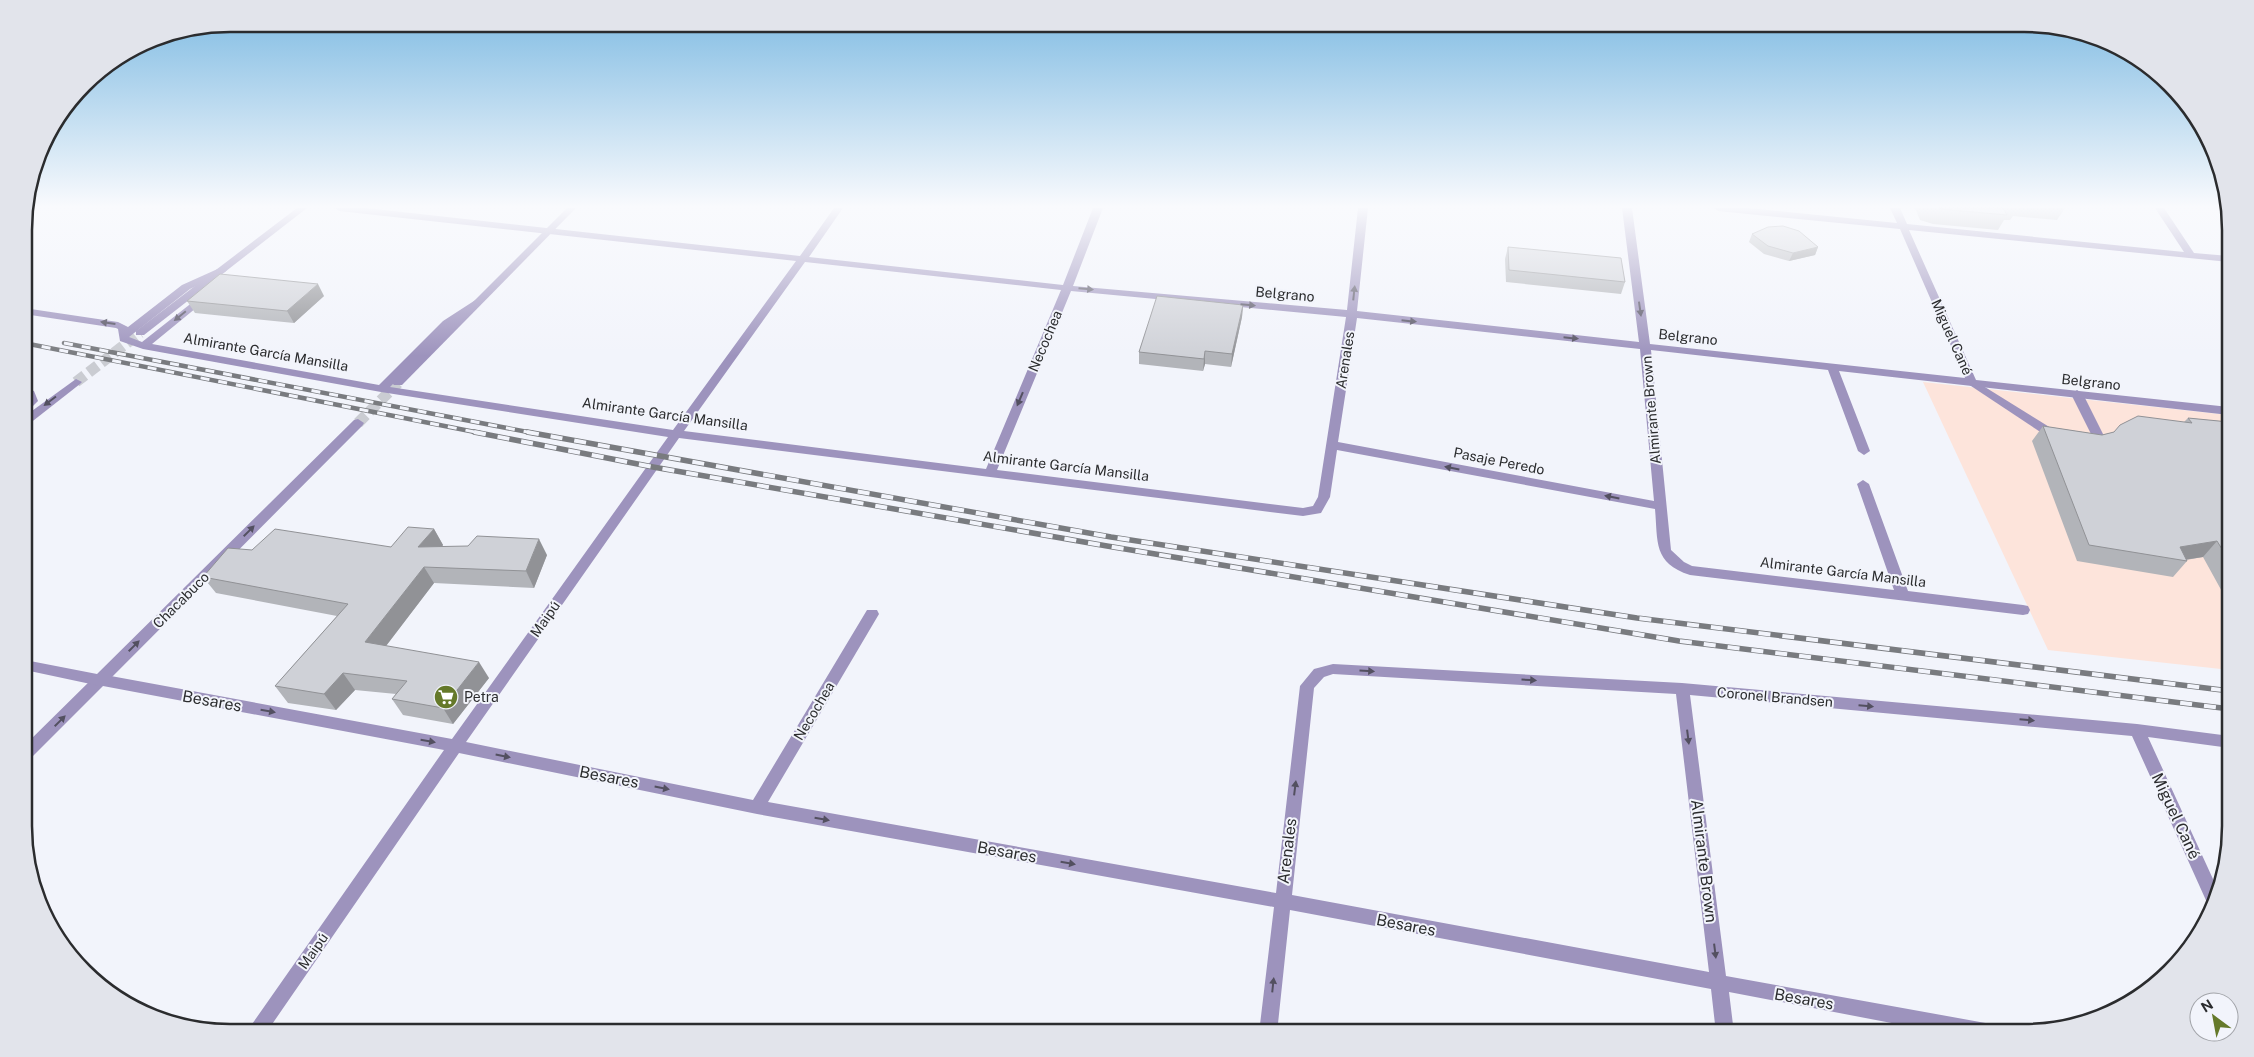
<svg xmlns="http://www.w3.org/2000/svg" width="2254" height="1057" font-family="'Public Sans',sans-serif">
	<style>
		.medical { fill: #fde4db }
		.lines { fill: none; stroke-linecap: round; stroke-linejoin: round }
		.tertiary-tunnel { stroke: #caccd2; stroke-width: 11; stroke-dasharray: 11 5; stroke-linecap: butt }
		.service { fill: #9d93bd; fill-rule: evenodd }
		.minor { fill: #9d93bd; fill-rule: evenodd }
		.tertiary { fill: #9d93bd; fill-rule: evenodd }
		.rail-far1-casing { stroke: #797b7f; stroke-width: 4.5 }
		.rail-casing { stroke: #797b7f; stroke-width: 5.5 }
		.rail-far1 { stroke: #f2f4fb; stroke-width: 3; stroke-dasharray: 9; stroke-linecap: butt }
		.rail { stroke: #f2f4fb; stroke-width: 4; stroke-dasharray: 12; stroke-linecap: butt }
		.wall { fill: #b2b4b9 }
		.shaded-wall { fill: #919296 }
		.building { fill: #cfd1d7; stroke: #919296 }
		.oneway { fill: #535060 }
		.labels { text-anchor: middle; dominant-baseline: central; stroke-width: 4; stroke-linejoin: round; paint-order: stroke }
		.street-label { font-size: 14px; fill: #2b2c2e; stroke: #f2f4fb }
		.poi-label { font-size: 14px; fill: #2b2c2e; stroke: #f2f4fb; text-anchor: start }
		.near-street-label { font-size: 16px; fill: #2b2c2e; stroke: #f2f4fb }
		.rim { fill: none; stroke: #2b2c2e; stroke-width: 2.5 }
	</style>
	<rect width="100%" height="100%" fill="#f2f4fb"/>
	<polygon class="medical" points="1923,382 2229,415 2230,670 2048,650"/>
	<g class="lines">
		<g class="tertiary-tunnel">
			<polyline points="76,382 140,333"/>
			<polyline points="358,423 398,383"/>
		</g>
		<g class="service">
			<polygon points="1972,379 2059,433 2061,436 2059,439 2051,439 1968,384 1966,382"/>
			<polygon points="2077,390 2083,394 2107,442 2105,445 2094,446 2088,442 2093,438 2071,394"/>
		</g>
		<g class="minor">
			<polygon points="27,208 35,208 26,215"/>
			<path d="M335,208H366L800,256L834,208H843L809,257L1063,285L1093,208H1103L1073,286L1347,310L1358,208H1368L1357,311L1639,342L1622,208H1632L1650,344L1965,378L1900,229L1718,211L1714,208H1748L1897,223L1890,208H1900L1907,224L2184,252L2155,208H2164L2194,253L2229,256V262L1909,230L1976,380L2229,407V415L1839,371L1870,451L1864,455L1858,451L1828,370L1651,350L1671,550L1684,562L1692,566L1894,590L1857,484L1863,480L1869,484L1908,591L2023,605L2028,606L2030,610L2028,614L2023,615L1690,575C1653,563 1658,542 1655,509L1337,450L1330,497L1321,513L1303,516L679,438L466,742L753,800L867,610H877L879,614L768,802L1276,893L1300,686L1314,669L1333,664L1682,683L2137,724L2230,736V748L2148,737L2218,890L2213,909L2209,907L2132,736L1690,695L1726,976L1991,1024L1997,1027L2000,1033H1944L1729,992L1734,1033H1716L1711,989L1290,910L1277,1033H1259L1274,907L757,814L459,753L266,1033H247L250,1027L444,750L103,686L30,759L25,761V745L95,676L100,674L452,739L668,437L381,392L143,349L120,341L118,329L116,328L24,314V308L118,322L128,327L182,285L222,267L227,270L225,272L190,289L129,337L142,342L203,294L207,295V299L152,344L379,385L443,321L477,299L482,302L481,304L451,325L390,387L673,430L796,261L339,211ZM805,262L1061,290L986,469L684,431ZM1071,291L1346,317L1318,497L1313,506L1303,508L997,470ZM1357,318L1640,349L1654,501L1338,442ZM1333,674L1676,694L1709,972L1292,895L1314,688L1324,677Z"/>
			<polygon points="25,388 34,391 38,401 29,410 25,411"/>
		</g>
		<g class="tertiary">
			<polygon points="297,208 307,208 144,335 136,335 136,331"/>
			<polygon points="567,208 576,208 402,385 394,385 392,383"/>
			<polygon points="76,379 82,382 80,384 29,424 25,425 25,416"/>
			<polygon points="358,419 364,423 362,426 105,684 100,686 25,670 25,660 97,674 354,420"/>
		</g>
		<g class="rail-far1-casing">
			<g id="rail-far1">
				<polyline points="24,343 480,433"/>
				<polyline points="64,343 533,433"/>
			</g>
		</g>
		<g class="rail-casing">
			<g id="rail">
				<polyline points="474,432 653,467 1107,546 1679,641 2230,709"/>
				<polyline points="527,432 1111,537 1637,618 2230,691"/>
			</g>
		</g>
		<use href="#rail-far1" class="rail-far1"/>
		<use href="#rail" class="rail"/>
	</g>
	<g class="wall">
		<polygon points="1915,208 2065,208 2057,220 2013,216 2010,220 2004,220 1998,230 1933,224 1920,220"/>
		<polygon points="1752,234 1818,247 1815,255 1789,261 1764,254 1749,242"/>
		<polygon points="1508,247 1625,282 1621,294 1506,282 1505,259"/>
		<polygon points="324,296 294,323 195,313 187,301"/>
		<polygon points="1243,305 1242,317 1231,367 1205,364 1203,371 1139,364 1139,352"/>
		<polygon points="2188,418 2229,422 2230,606 2203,557 2186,560 2187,561 2173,577 2077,561 2032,441 2043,426 2102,435 2114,432 2184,422"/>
		<polygon points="434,529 443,545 442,547 547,555 534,588 434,583 386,646 489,678 453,724 403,715 392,699 396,694 355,690 336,710 288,703 275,686 337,616 216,593 203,577 252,550 391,547"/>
	</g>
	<g class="shaded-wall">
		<polygon points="1818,247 1815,255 1789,261 1793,253"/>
		<polygon points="318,284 324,296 294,323 287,311"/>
		<polygon points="1243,305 1242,317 1231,367 1232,354"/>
		<polygon points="1205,351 1205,364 1203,371 1204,359"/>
		<polygon points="434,529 443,545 427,563 418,547"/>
		<polygon points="539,539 547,555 534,588 526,571"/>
		<polygon points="2217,541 2203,557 2183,560 2180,547"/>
		<polygon points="424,567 434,583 376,659 365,642"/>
		<polygon points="479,662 489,678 453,724 443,708"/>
		<polygon points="343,673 355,690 336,710 324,694"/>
	</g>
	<g class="building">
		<polygon points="1939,208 2003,208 2007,215 1941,209"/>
		<polygon points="1783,226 1799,231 1818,247 1793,253 1768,246 1752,234 1768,227"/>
		<polygon points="1508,247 1621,258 1625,282 1509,270"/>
		<polygon points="220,274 318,284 287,311 187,301"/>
		<polygon points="1157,296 1243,305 1232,354 1205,351 1204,359 1139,352"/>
		<polygon points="2138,416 2192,423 2188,418 2229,422 2230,562 2217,541 2180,547 2187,561 2089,545 2043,426 2102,435 2114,432 2120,425"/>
		<polygon points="408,527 434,529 418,547 468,546 477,536 539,539 526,571 424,567 365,642 479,662 443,708 392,699 407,681 343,673 324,694 275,686 348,604 203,577 228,548 252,550 275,529 391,547"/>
	</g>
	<defs><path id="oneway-solid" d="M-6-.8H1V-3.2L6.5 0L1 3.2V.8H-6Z" transform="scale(1.25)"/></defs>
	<g class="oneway">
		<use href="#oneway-solid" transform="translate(1086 289) rotate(5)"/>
		<use href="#oneway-solid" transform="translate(1354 293) rotate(-84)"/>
		<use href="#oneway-solid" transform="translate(1248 305) rotate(5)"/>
		<use href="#oneway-solid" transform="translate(1640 309) rotate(82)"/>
		<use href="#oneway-solid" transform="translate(180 316) rotate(141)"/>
		<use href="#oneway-solid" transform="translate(1409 321) rotate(6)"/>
		<use href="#oneway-solid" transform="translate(108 323) rotate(-172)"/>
		<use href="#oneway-solid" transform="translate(1571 338) rotate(6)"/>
		<use href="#oneway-solid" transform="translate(1020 399) rotate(113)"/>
		<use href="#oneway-solid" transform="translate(50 401) rotate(143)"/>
		<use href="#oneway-solid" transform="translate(1452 468) rotate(-169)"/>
		<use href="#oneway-solid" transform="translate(1612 497) rotate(-169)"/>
		<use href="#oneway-solid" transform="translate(249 531) rotate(-45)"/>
		<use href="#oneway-solid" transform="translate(134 646) rotate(-45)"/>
		<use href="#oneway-solid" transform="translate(1367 671) rotate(3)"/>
		<use href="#oneway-solid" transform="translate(1529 680) rotate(3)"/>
		<use href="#oneway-solid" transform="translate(1866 706) rotate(5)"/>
		<use href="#oneway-solid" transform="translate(268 711) rotate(10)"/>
		<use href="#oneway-solid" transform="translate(2027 720) rotate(5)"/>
		<use href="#oneway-solid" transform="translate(60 721) rotate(-45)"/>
		<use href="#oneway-solid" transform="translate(1688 737) rotate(83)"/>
		<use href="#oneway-solid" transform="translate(428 741) rotate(10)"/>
		<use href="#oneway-solid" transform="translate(503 756) rotate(11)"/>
		<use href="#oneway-solid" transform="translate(662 788) rotate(11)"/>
		<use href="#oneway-solid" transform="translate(1295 788) rotate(-83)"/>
		<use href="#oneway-solid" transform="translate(822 819) rotate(10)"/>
		<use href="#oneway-solid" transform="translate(1068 863) rotate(10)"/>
		<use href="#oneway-solid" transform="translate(1715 951) rotate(83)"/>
		<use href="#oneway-solid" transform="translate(1273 985) rotate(-84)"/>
	</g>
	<linearGradient id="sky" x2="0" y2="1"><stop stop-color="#7dbae2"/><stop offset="0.58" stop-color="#f9fafd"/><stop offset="1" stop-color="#f9fafd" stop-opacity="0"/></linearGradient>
	<rect width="2254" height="356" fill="url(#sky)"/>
	<defs>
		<g id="supermarket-disc" transform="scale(1.25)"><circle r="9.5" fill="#65792a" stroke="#f2f4fb"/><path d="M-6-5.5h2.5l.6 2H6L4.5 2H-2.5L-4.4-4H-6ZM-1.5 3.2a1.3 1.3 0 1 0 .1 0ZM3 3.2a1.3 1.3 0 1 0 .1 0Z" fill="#fff"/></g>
	</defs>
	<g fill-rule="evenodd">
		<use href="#supermarket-disc" x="446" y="697"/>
	</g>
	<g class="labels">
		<g class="street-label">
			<text transform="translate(1285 294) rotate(5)">Belgrano</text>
			<text transform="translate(1688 337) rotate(6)">Belgrano</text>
			<text transform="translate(1952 337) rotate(66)">Miguel Cané</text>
			<text transform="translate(1045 341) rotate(-67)">Necochea</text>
			<text transform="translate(266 352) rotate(10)">Almirante García Mansilla</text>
			<text transform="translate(1345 360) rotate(-81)">Arenales</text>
			<text transform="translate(2091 382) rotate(6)">Belgrano</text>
			<text transform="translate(1651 410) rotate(-95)">Almirante Brown</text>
			<text transform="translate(665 414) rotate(8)">Almirante García Mansilla</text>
			<text transform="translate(1499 461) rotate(11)">Pasaje Peredo</text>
			<text transform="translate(1066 466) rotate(7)">Almirante García Mansilla</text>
			<text transform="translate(1843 572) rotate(7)">Almirante García Mansilla</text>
			<text transform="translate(181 600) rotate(-45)">Chacabuco</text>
			<text transform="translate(545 619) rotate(-55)">Maipú</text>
			<text transform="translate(1775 697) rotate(5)">Coronel Brandsen</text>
			<text transform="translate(814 711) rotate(-59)">Necochea</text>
			<text transform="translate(313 951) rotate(-55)">Maipú</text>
		</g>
		<g class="poi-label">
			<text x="464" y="697">Petra</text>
		</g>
		<g class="near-street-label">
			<text transform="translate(212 701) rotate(10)">Besares</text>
			<text transform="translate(609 777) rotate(11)">Besares</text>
			<text transform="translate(2176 816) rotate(65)">Miguel Cané</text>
			<text transform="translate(1287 851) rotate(-83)">Arenales</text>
			<text transform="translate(1007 852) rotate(10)">Besares</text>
			<text transform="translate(1704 861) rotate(83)">Almirante Brown</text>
			<text transform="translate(1406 925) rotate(11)">Besares</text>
			<text transform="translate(1804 999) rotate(10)">Besares</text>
		</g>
	</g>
	<path d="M0 0H2254V1057H0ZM230 32H2024A198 198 0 0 1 2222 230V826A198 198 0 0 1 2024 1024H230A198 198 0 0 1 32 826V230A198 198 0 0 1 230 32Z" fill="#e2e4eb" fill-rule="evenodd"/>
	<path class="rim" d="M230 32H2024A198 198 0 0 1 2222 230V826A198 198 0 0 1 2024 1024H230A198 198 0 0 1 32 826V230A198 198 0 0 1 230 32Z"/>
	<g transform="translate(2214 1017) rotate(328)"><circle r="24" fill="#f2f4fb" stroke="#a2a4a9"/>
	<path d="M0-4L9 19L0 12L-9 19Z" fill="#65792a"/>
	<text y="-8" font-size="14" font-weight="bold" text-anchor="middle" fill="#2b2c2e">N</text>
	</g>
</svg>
